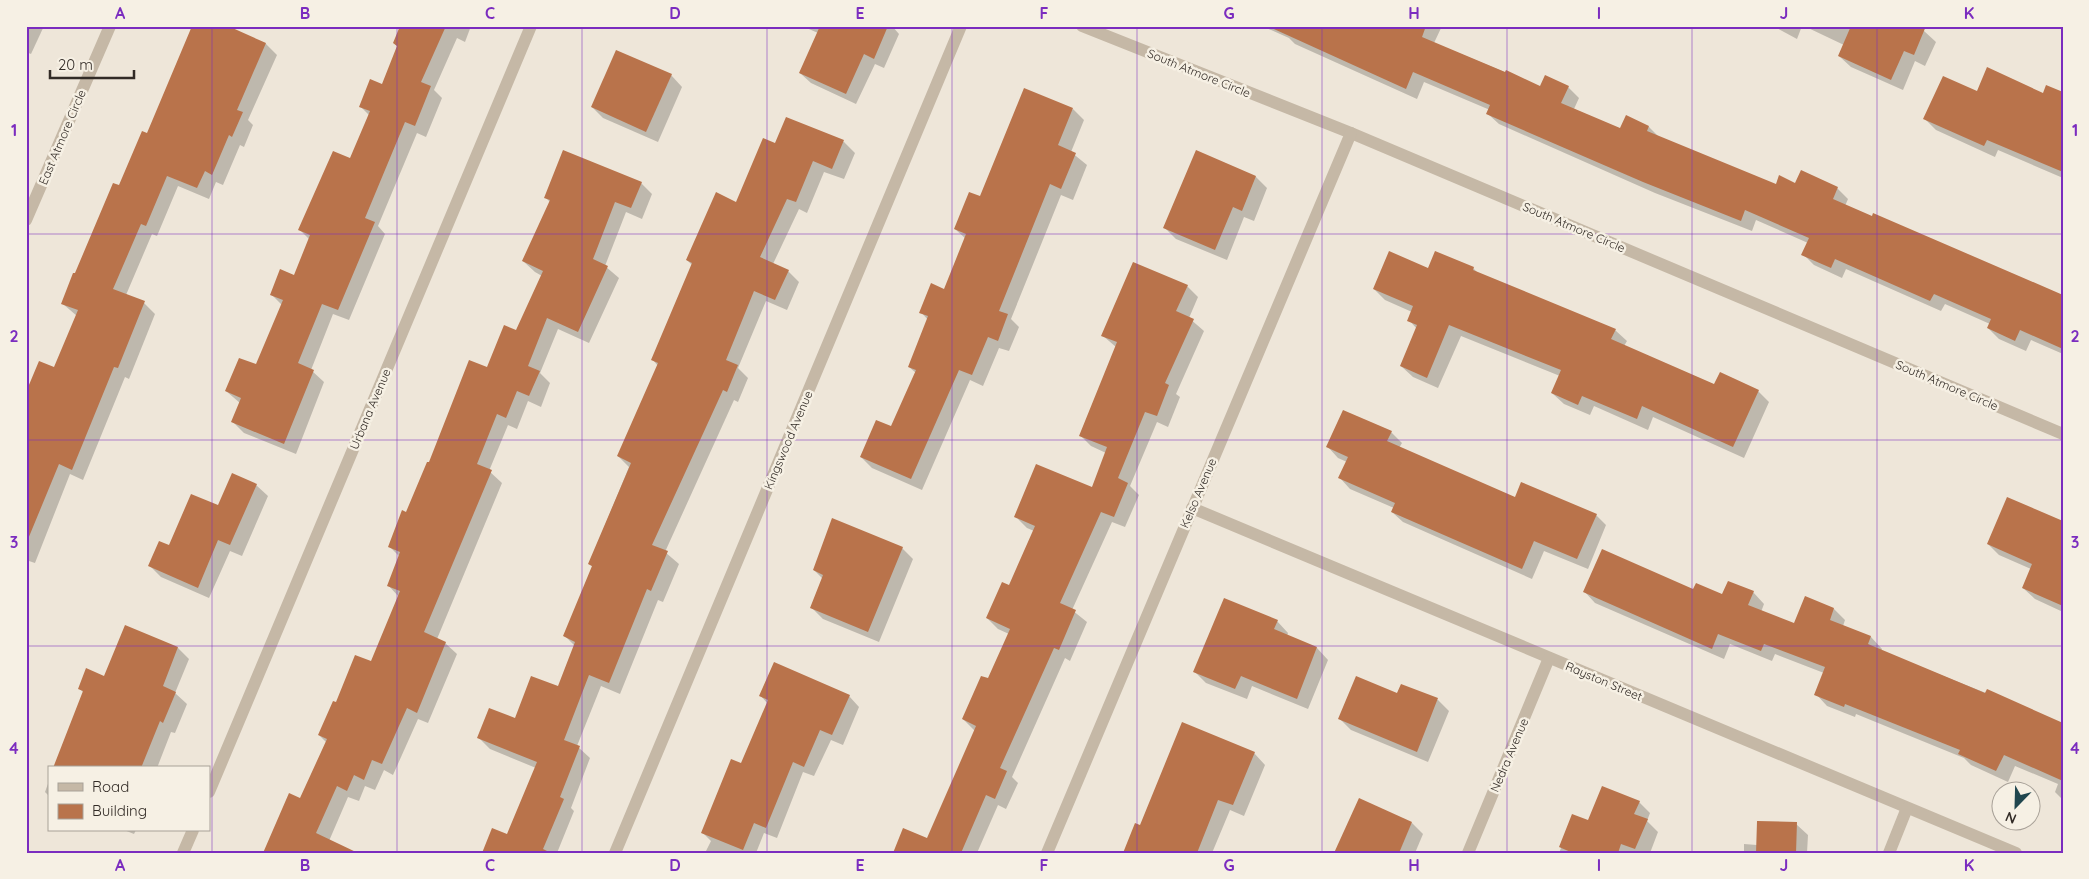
<svg xmlns="http://www.w3.org/2000/svg" width="2089" height="879" font-family="Quicksand,sans-serif">
	<style>
		.shadow { fill: #0003 }
		.building { fill: #b9734b }
		.lines { fill: none; stroke-linecap: round; stroke-linejoin: round }
		.minor { stroke: #c5b8a6; stroke-width: 12 }
		.grid { fill: none; stroke: #7b2cbf; stroke-width: 1; stroke-opacity: 0.55 }
		.labels { text-anchor: middle; dominant-baseline: central; stroke-width: 5; stroke-linejoin: round; paint-order: stroke }
		.street-label { font-size: 12px; fill: #322b26; stroke: #f6f0e4 }
		.neatline { fill: none; stroke: #7b2cbf; stroke-width: 2 }
		.grid-label { font-size: 16px; text-anchor: middle; font-weight: bold; fill: #7b2cbf }
	</style>
	<rect width="100%" height="100%" fill="#eee6d9"/>
	<g class="shadow">
		<polygon points="26,26 44,26 31,54 26,52"/>
		<polygon points="225,26 266,44 277,55 248,120 253,125 244,147 240,145 223,185 216,182 209,199 178,186 157,236 152,234 126,295 144,303 155,314 129,379 125,377 83,480 70,474 35,563 26,560 26,396 55,369 77,316 63,304 119,187 148,135"/>
		<polygon points="402,26 471,26 465,42 457,38 434,90 442,98 426,137 417,133 378,226 385,234 349,320 333,314 311,370 324,382 296,454 244,433 233,422 240,403 226,391 257,366 282,305 271,294 295,276 310,240 299,229 351,160 369,115 360,106 383,86 398,47 394,43"/>
		<polygon points="802,26 892,26 899,34 884,68 875,64 856,104 811,83 800,73 818,33"/>
		<polygon points="1262,26 1442,26 1434,43 1541,87 1568,87 1579,98 1574,109 1621,130 1649,127 1660,138 1776,185 1796,184 1837,188 1848,199 1845,206 2063,296 2063,354 2031,340 2026,351 1999,339 1988,328 1990,324 1945,304 1941,311 1846,269 1842,278 1814,265 1803,254 1808,243 1756,220 1752,231 1655,193 1499,124 1488,114 1490,110 1424,82 1417,99 1295,44 1289,38"/>
		<polygon points="1773,26 1802,26 1797,39"/>
		<polygon points="1804,26 1914,26 1924,31 1936,42 1925,66 1915,61 1903,90 1851,67 1839,56 1844,45"/>
		<polygon points="671,75 682,87 658,142 603,118 592,107"/>
		<polygon points="2063,93 2063,178 1998,150 1995,157 1936,130 1925,119 2044,95"/>
		<polygon points="1073,109 1084,120 1071,152 1087,165 1073,200 1061,195 1011,319 1019,327 1009,351 999,348 983,386 970,380 922,490 872,468 861,457 892,428 916,373 909,367 928,320 921,312 945,290 966,239 955,229 981,198"/>
		<polygon points="787,118 844,142 855,153 844,179 824,172 807,213 799,209 773,264 788,271 799,282 787,310 766,301 738,368 748,378 738,402 734,400 665,552 679,564 663,602 658,600 620,694 601,686 577,746 590,758 571,808 574,811 557,853 485,853 508,836 536,768 490,749 479,738 515,719 559,688 575,646 565,636 593,567 589,564 629,467 618,456 658,366 653,360 692,265 687,260 737,203 776,145"/>
		<polygon points="1196,152 1256,177 1267,188 1254,221 1244,217 1227,260 1176,239 1165,228"/>
		<polygon points="641,183 652,194 642,219 626,212 605,266 619,278 589,343 558,329 540,373 550,383 541,407 528,401 517,429 508,425 489,471 502,483 437,639 445,643 457,654 428,723 418,719 393,775 384,770 375,790 365,786 359,801 348,797 329,841 264,853 301,799 326,742 319,735 336,704 372,663 399,597 388,585 400,557 389,546 407,514 429,464 487,368 516,332 542,276 535,272 523,261 550,202 546,198"/>
		<polygon points="1473,268 1480,275 1615,330 1627,341 1624,346 1715,385 1758,391 1769,402 1744,458 1653,417 1648,430 1594,406 1590,415 1564,404 1552,393 1560,376 1461,336 1438,388 1413,377 1401,366 1417,329 1409,320 1412,312 1385,300 1374,289 1429,269"/>
		<polygon points="1187,286 1198,297 1189,318 1204,331 1176,394 1180,397 1168,427 1157,422 1130,486 1139,495 1125,527 1112,522 1072,610 1087,622 1070,661 1065,658 1012,777 1018,783 1006,809 998,805 977,853 894,853 928,839 975,731 963,719 988,680 1009,634 998,629 987,618 1010,586 1034,531 1027,528 1016,517 1092,488 1106,453 1091,446 1080,435 1116,347 1102,335"/>
		<polygon points="1391,432 1402,443 1399,448 1515,499 1596,515 1606,525 1588,569 1544,551 1532,579 1403,522 1392,512 1394,508 1350,489 1340,478 1347,462 1338,458 1328,447"/>
		<polygon points="256,485 268,496 242,556 230,551 209,598 161,577 150,566 169,546 218,507"/>
		<polygon points="2063,522 2063,612 2035,599 2023,588 2031,569 1999,555 1988,544"/>
		<polygon points="902,548 913,559 879,642 823,619 811,607 823,579 814,570"/>
		<polygon points="1584,591 1694,591 1723,595 1753,592 1764,604 1761,612 1795,625 1805,598 1834,609 1845,620 1843,626 1871,637 1882,649 1881,651 2063,724 2063,800 2055,792 2058,784 2015,766 2008,782 1971,765 1964,758 1856,714 1855,717 1827,706 1816,694 1824,673 1775,654 1772,661 1730,644 1724,659 1595,603"/>
		<polygon points="1277,621 1288,633 1287,636 1317,648 1328,660 1308,709 1252,686 1247,699 1206,683 1195,672"/>
		<polygon points="125,627 178,648 189,659 175,693 187,704 175,733 171,732 157,768 54,768 84,693 79,688 105,677"/>
		<polygon points="1401,685 1438,700 1449,711 1428,762 1351,730 1340,719 1397,694"/>
		<polygon points="761,696 849,696 859,707 843,745 831,740 814,776 803,772 777,838 764,833 756,853 705,853 711,841 702,832 742,765 768,704"/>
		<polygon points="1254,753 1265,765 1244,816 1230,810 1212,853 1125,853 1141,827"/>
		<polygon points="49,781 49,796 45,792"/>
		<polygon points="1639,802 1650,813 1647,821 1658,832 1650,853 1559,853 1561,848 1589,821"/>
		<polygon points="1412,823 1423,834 1415,853 1341,853"/>
		<polygon points="1796,824 1808,835 1807,853 1744,853 1744,844 1757,845"/>
		<polygon points="124,830 136,830 134,834"/>
	</g>
	<g class="building">
		<polygon points="192,26 228,26 266,43 237,110 243,112 232,137 229,135 212,175 205,171 197,188 167,176 146,226 141,224 113,289 145,301 118,368 114,367 72,470 59,464 26,544 26,392 39,361 54,367 78,310 61,304 73,273 75,273 113,183 119,185 142,131 147,133"/>
		<polygon points="400,26 446,26 421,82 431,86 415,126 405,122 365,218 375,222 338,310 322,304 298,363 314,370 284,444 231,422 241,398 225,391 239,358 256,364 283,300 270,295 280,269 294,275 310,235 298,230 333,151 350,158 370,111 359,107 370,79 382,84 397,46 393,43"/>
		<polygon points="820,26 888,26 874,59 864,54 846,94 799,73"/>
		<polygon points="1267,26 1426,26 1422,37 1505,72 1506,70 1540,86 1545,75 1569,86 1561,103 1620,128 1626,115 1649,126 1647,131 1776,184 1779,175 1795,183 1801,170 1838,187 1833,199 1872,216 1873,213 2063,295 2063,349 2020,330 2015,341 1987,328 1991,319 1934,294 1930,301 1835,259 1831,268 1801,255 1809,238 1745,210 1741,221 1643,182 1486,114 1490,105 1413,72 1406,89"/>
		<polygon points="1851,26 1926,26 1914,55 1904,51 1891,80 1838,56"/>
		<polygon points="616,50 672,74 646,132 591,107"/>
		<polygon points="1987,67 2043,93 2046,85 2063,92 2063,172 1987,140 1984,146 1923,119 1943,76 1977,91"/>
		<polygon points="1024,88 1073,108 1058,145 1076,153 1061,189 1050,184 999,311 1008,314 998,341 988,337 972,375 959,370 911,479 860,457 876,420 891,426 916,370 908,367 928,316 919,313 931,283 944,289 966,234 954,229 969,192 980,196"/>
		<polygon points="786,117 844,140 832,169 813,161 796,202 787,199 760,257 789,270 775,300 754,291 726,360 738,365 727,392 723,390 652,545 668,551 651,591 647,589 609,683 589,675 564,740 580,746 560,797 564,799 543,849 551,853 482,853 492,828 507,834 537,762 477,738 489,708 515,718 531,676 558,686 575,642 563,636 592,566 588,564 631,463 617,456 658,363 651,360 692,263 686,260 716,192 736,202 763,138 775,143"/>
		<polygon points="563,150 642,182 631,208 615,202 593,259 608,266 578,332 547,318 528,366 540,371 529,396 517,391 506,418 497,414 477,464 492,470 424,632 446,642 417,713 407,708 382,764 372,760 364,780 354,775 347,791 337,786 316,833 358,853 263,853 289,793 300,798 327,739 318,735 333,701 336,702 355,655 371,661 400,591 387,586 400,552 388,547 402,510 406,512 427,462 429,462 469,360 487,367 504,325 516,330 543,271 522,261 550,200 544,198"/>
		<polygon points="1196,150 1256,176 1242,211 1233,207 1215,250 1163,228"/>
		<polygon points="1389,251 1428,268 1435,251 1474,267 1473,270 1616,329 1611,339 1714,384 1720,372 1759,390 1733,447 1642,406 1637,419 1582,396 1578,405 1551,393 1561,370 1449,325 1427,378 1400,366 1417,325 1407,321 1413,306 1373,289"/>
		<polygon points="1133,262 1188,285 1176,311 1194,319 1165,383 1169,385 1157,416 1145,412 1118,478 1128,483 1114,517 1101,512 1060,603 1076,610 1059,650 1054,648 1000,768 1007,771 995,799 986,795 961,853 893,853 903,828 927,838 976,726 962,719 981,676 988,678 1010,629 986,618 1002,582 1009,585 1035,526 1014,517 1036,464 1092,487 1107,447 1079,436 1117,342 1101,336"/>
		<polygon points="1343,410 1392,431 1387,441 1515,497 1521,482 1597,514 1577,559 1534,541 1522,569 1391,512 1395,503 1338,478 1348,457 1326,447"/>
		<polygon points="232,473 257,484 230,545 218,540 198,588 148,566 159,541 169,545 191,494 218,505"/>
		<polygon points="2007,497 2063,521 2063,606 2022,588 2032,564 1987,544"/>
		<polygon points="832,518 903,547 868,632 810,608 823,575 813,570"/>
		<polygon points="1602,549 1693,589 1696,583 1722,594 1728,581 1754,591 1748,605 1794,623 1805,596 1834,608 1830,620 1871,636 1868,644 1985,693 1987,689 2063,723 2063,781 2004,755 1996,771 1958,754 1960,750 1845,704 1844,707 1814,695 1825,667 1764,644 1761,651 1718,634 1712,649 1583,592"/>
		<polygon points="1224,598 1278,620 1274,629 1317,647 1297,699 1241,676 1235,689 1193,672"/>
		<polygon points="125,625 178,647 163,686 176,692 163,723 160,721 141,768 53,768 83,691 78,689 86,668 104,676"/>
		<polygon points="774,662 850,695 832,735 820,730 804,767 793,762 766,828 754,823 743,850 701,833 731,759 741,763 768,700 759,696"/>
		<polygon points="1356,676 1397,693 1401,684 1438,698 1417,752 1338,719"/>
		<polygon points="1182,722 1255,752 1233,805 1218,800 1197,853 1123,853 1135,823 1140,825"/>
		<polygon points="1602,786 1640,801 1634,814 1648,819 1635,849 1621,844 1618,853 1573,853 1559,847 1572,814 1588,820"/>
		<polygon points="1359,798 1412,822 1399,853 1334,853"/>
		<polygon points="1757,821 1797,822 1796,853 1756,853"/>
	</g>
	<g class="lines">
		<g class="minor">
			<polyline points="1082,26 1351,133 2063,434"/>
			<polyline points="26,220 110,26"/>
			<polyline points="1192,508 2016,853"/>
			<polyline points="209,792 531,26"/>
			<polyline points="183,853 193,830"/>
			<polyline points="615,853 961,26"/>
			<polyline points="1047,853 1351,133"/>
			<polyline points="1468,853 1549,658"/>
			<polyline points="1889,853 1907,808"/>
		</g>
	</g>
	<path class="grid" d="M212,26V853M397,26V853M582,26V853M767,26V853M952,26V853M1137,26V853M1322,26V853M1507,26V853M1692,26V853M1877,26V853M26,234H2063M26,440H2063M26,646H2063"/>
	<g class="labels">
		<g class="street-label">
			<text transform="translate(1199 73) rotate(22)">South Atmore Circle</text>
			<text transform="translate(62 137) rotate(-67)">East Atmore Circle</text>
			<text transform="translate(1574 227) rotate(23)">South Atmore Circle</text>
			<text transform="translate(1947 385) rotate(23)">South Atmore Circle</text>
			<text transform="translate(370 409) rotate(-67)">Urbana Avenue</text>
			<text transform="translate(788 440) rotate(-67)">Kingswood Avenue</text>
			<text transform="translate(1198 493) rotate(-67)">Kelso Avenue</text>
			<text transform="translate(1604 681) rotate(23)">Rayston Street</text>
			<text transform="translate(1509 755) rotate(-67)">Nedra Avenue</text>
		</g>
	</g>
	<rect width="2089" height="879" fill="none" stroke="#f6f0e4" stroke-width="55"/>
	<rect x="48" y="766" width="162" height="65" fill="#f6f0e4" stroke="#a8a198"/>
	<rect x="58" y="783" width="25" height="8" fill="#c5b8a6" stroke="#a8a198"/>
	<text x="92" y="792" font-size="15" fill="#322b26">Road</text>
	<rect x="58" y="804" width="25" height="15" fill="#b9734b" stroke="#a8a198"/>
	<text x="92" y="816" font-size="15" fill="#322b26">Building</text>
	<g transform="translate(2016 806) rotate(203)"><circle r="24" fill="#f6f0e4" stroke="#a8a198"/>
	<path d="M0-4L9 19L0 12L-9 19Z" fill="#20464e"/>
	<text y="-8" font-size="14" font-weight="bold" text-anchor="middle" fill="#322b26">N</text>
	</g>
	<path d="M50 70v8h84v-8" fill="none" stroke="#322b26" stroke-width="2.5"/>
	<text x="58" y="70" font-size="15" fill="#322b26" stroke="#f6f0e4" stroke-width="4" paint-order="stroke">20 m</text>
	<rect x="28" y="28" width="2034" height="824" class="neatline"/>
	<g class="grid-label">
		<text x="120" y="19">A</text>
		<text x="305" y="19">B</text>
		<text x="490" y="19">C</text>
		<text x="675" y="19">D</text>
		<text x="860" y="19">E</text>
		<text x="1044" y="19">F</text>
		<text x="1229" y="19">G</text>
		<text x="1414" y="19">H</text>
		<text x="1599" y="19">I</text>
		<text x="1784" y="19">J</text>
		<text x="1969" y="19">K</text>
		<text x="14" y="136">1</text>
		<text x="2075" y="136">1</text>
		<text x="14" y="342">2</text>
		<text x="2075" y="342">2</text>
		<text x="14" y="548">3</text>
		<text x="2075" y="548">3</text>
		<text x="14" y="754">4</text>
		<text x="2075" y="754">4</text>
		<text x="120" y="871">A</text>
		<text x="305" y="871">B</text>
		<text x="490" y="871">C</text>
		<text x="675" y="871">D</text>
		<text x="860" y="871">E</text>
		<text x="1044" y="871">F</text>
		<text x="1229" y="871">G</text>
		<text x="1414" y="871">H</text>
		<text x="1599" y="871">I</text>
		<text x="1784" y="871">J</text>
		<text x="1969" y="871">K</text>
	</g>
</svg>
